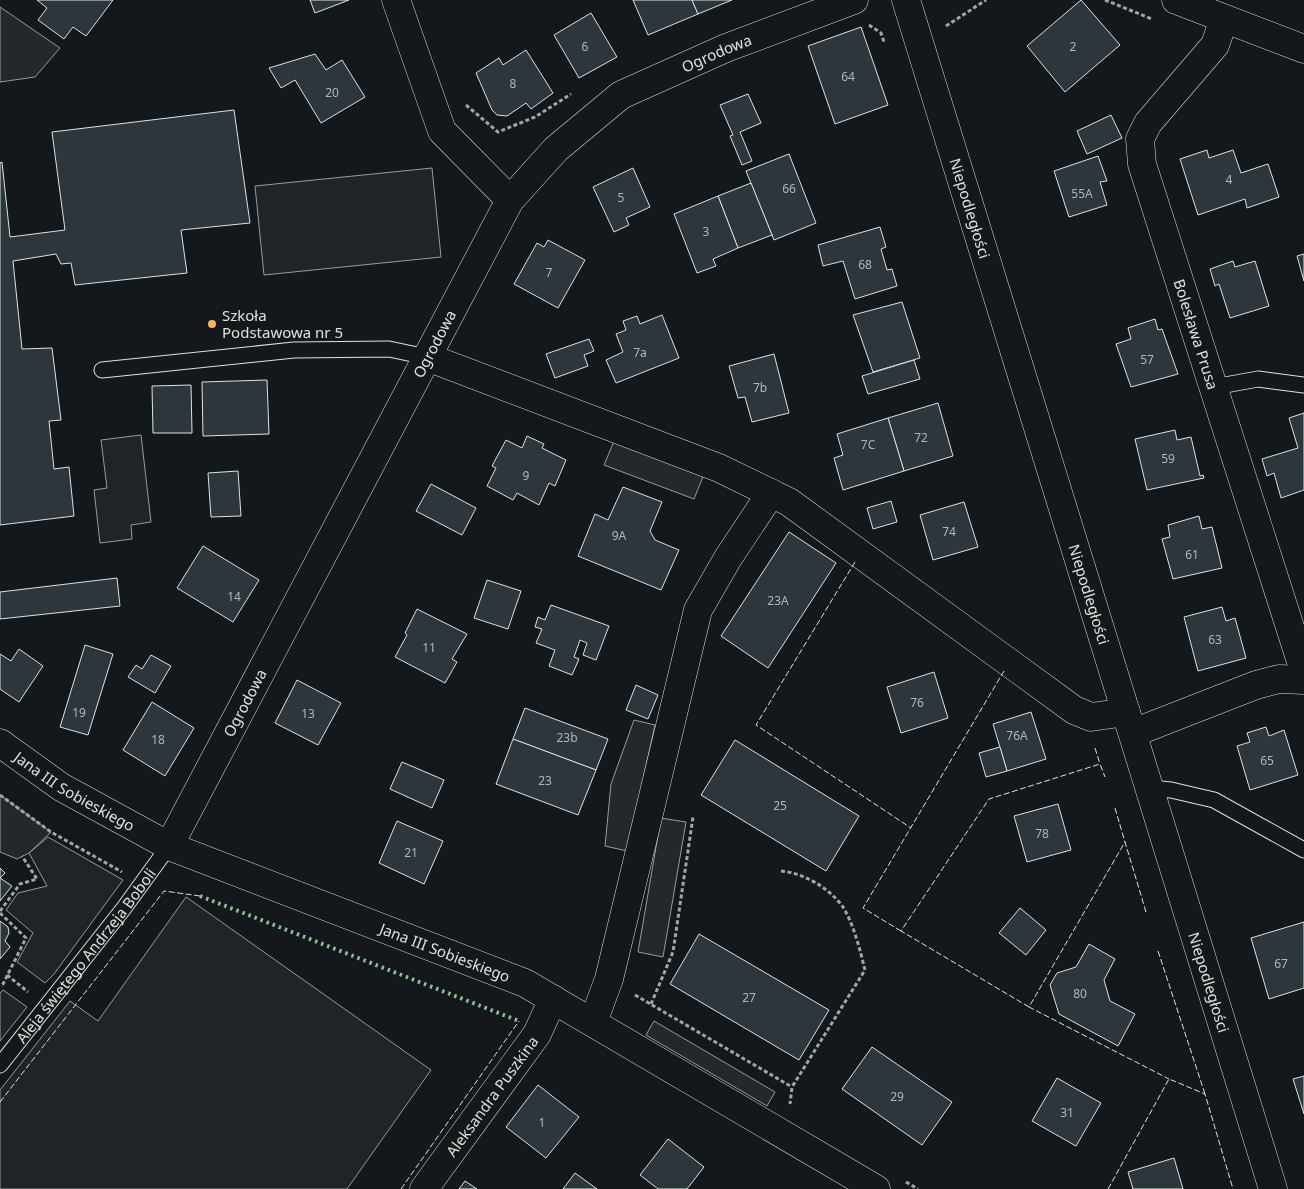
<svg xmlns="http://www.w3.org/2000/svg" width="1304" height="1189" font-family="'Noto Sans',sans-serif">
	<style>
		.green { fill: #202428; stroke: #939e99 }
		.parking { fill: #24282b; stroke: #939e99 }
		.building { fill: #2c363c; stroke: #d8e6dc }
		.lines { fill: none; stroke-linecap: round; stroke-linejoin: round }
		.service-casing { stroke: #d8e6dc; stroke-width: 17 }
		.minor-casing { stroke: #d8e6dc; stroke-width: 29 }
		.tertiary-casing { stroke: #d8e6dc; stroke-width: 29 }
		.path { stroke: #9da8a2; stroke-width: 3; stroke-dasharray: 4 2.5; stroke-linecap: butt }
		.service { stroke: #14181c; stroke-width: 15 }
		.minor { stroke: #14181c; stroke-width: 28 }
		.tertiary { stroke: #14181c; stroke-width: 28 }
		.hedge { stroke: #8ac095; stroke-width: 4; stroke-dasharray: 2.5 4; stroke-linecap: butt }
		.fence { stroke: #d8e6dc; stroke-width: 1; stroke-dasharray: 6 2.5; stroke-linecap: butt }
		.poi-dot { fill: #ffb74d; stroke: #14181c; stroke-width: 2 }
		.labels { text-anchor: middle; dominant-baseline: central; stroke-width: 4; stroke-linejoin: round; paint-order: stroke }
		.number-label { font-size: 12px; fill: #adbab4 }
		.street-label { font-size: 15px; fill: #d8e6dc; stroke: #14181c }
		.poi-label { font-size: 15px; fill: #d8e6dc; stroke: #14181c; text-anchor: start }
	</style>
	<rect width="100%" height="100%" fill="#14181c"/>
	<g class="green">
		<polygon points="432,168 441,257 264,275 255,186"/>
		<polygon points="141,435 151,522 131,525 132,539 100,543 94,490 107,488 101,440"/>
		<polygon points="48,837 123,880 54,974 45,983 17,962 33,933 6,910 18,893 47,886 29,853"/>
		<polygon points="186,897 431,1070 347,1189 0,1189 0,1090 70,1001 98,1021"/>
		<polygon points="3,990 27,1007 0,1041 0,993"/>
	</g>
	<g class="parking">
		<polygon points="0,7 60,48 35,77 0,82"/>
		<polygon points="614,441 704,474 694,499 604,465"/>
		<polygon points="634,720 655,725 627,851 605,846 611,784"/>
		<polygon points="0,795 51,832 29,853 17,859 0,852"/>
		<polygon points="661,818 686,822 663,957 638,952"/>
		<polygon points="654,1021 775,1092 767,1106 646,1035"/>
	</g>
	<g class="building">
		<polygon points="37,0 113,0 86,36 73,27 64,39 38,20 47,8"/>
		<polygon points="310,0 349,0 315,13"/>
		<polygon points="633,0 692,0 698,14 648,35"/>
		<polygon points="692,0 732,0 698,14"/>
		<polygon points="1081,0 1120,45 1065,92 1027,46"/>
		<polygon points="591,13 617,57 579,78 554,35"/>
		<polygon points="861,27 888,105 835,124 808,46"/>
		<polygon points="526,50 553,93 531,109 526,103 507,116 497,115 492,110 476,73 499,58 503,65"/>
		<polygon points="315,54 326,70 342,60 365,97 321,123 295,80 281,88 269,68"/>
		<polygon points="748,94 761,123 740,132 752,161 742,165 730,136 733,135 720,105"/>
		<polygon points="234,110 250,223 181,230 187,273 75,285 71,263 61,264 56,254 13,261 22,349 52,348 61,420 49,421 54,469 69,467 74,516 0,525 0,163 2,162 10,237 65,230 52,132"/>
		<polygon points="1111,115 1122,138 1087,154 1077,131"/>
		<polygon points="1207,150 1209,158 1233,150 1241,173 1268,164 1279,197 1247,208 1245,199 1198,215 1180,159"/>
		<polygon points="789,154 816,223 774,240 746,171"/>
		<polygon points="1098,156 1107,181 1100,182 1107,205 1069,217 1054,171"/>
		<polygon points="633,168 650,207 626,218 629,225 614,232 593,187"/>
		<polygon points="751,183 772,235 738,248 718,196"/>
		<polygon points="718,196 738,248 713,259 716,266 697,273 674,214"/>
		<polygon points="880,227 886,247 881,249 887,270 892,269 897,286 855,299 843,261 823,266 818,245"/>
		<polygon points="548,240 585,260 558,308 514,284 537,243 544,247"/>
		<polygon points="1304,254 1304,281 1297,256"/>
		<polygon points="1233,261 1235,267 1255,261 1269,306 1230,318 1219,284 1215,286 1210,269"/>
		<polygon points="902,302 920,358 873,372 853,315"/>
		<polygon points="662,315 679,358 616,383 606,360 623,352 616,334 626,330 623,321 637,316 640,324"/>
		<polygon points="1155,319 1158,330 1162,329 1178,374 1131,387 1116,344 1131,339 1128,328"/>
		<polygon points="589,339 594,351 584,355 588,366 555,378 546,354"/>
		<polygon points="774,354 789,413 752,422 745,397 738,398 729,366"/>
		<polygon points="914,360 920,379 868,394 862,376"/>
		<polygon points="267,380 269,434 203,436 202,382"/>
		<polygon points="191,385 192,433 153,433 152,386"/>
		<polygon points="938,403 953,456 904,471 888,418"/>
		<polygon points="1304,413 1304,490 1281,498 1274,473 1267,476 1262,459 1298,448 1289,418"/>
		<polygon points="888,418 904,471 843,490 834,458 843,455 837,434"/>
		<polygon points="1175,430 1177,440 1191,437 1200,476 1203,475 1204,478 1147,490 1135,439"/>
		<polygon points="527,436 544,444 542,448 566,460 555,486 549,483 539,505 517,493 513,500 487,486 496,468 492,466 506,440 522,448"/>
		<polygon points="238,471 241,516 211,517 208,473"/>
		<polygon points="431,484 476,508 462,535 416,511"/>
		<polygon points="623,487 662,502 650,531 655,540 679,550 661,590 578,556 595,514 608,520"/>
		<polygon points="891,501 897,522 873,529 867,508"/>
		<polygon points="964,502 978,547 933,560 920,515"/>
		<polygon points="1199,516 1202,529 1212,527 1222,568 1173,579 1162,539 1170,537 1168,525"/>
		<polygon points="789,532 836,563 768,668 721,636"/>
		<polygon points="203,546 259,580 233,622 177,588"/>
		<polygon points="117,578 120,606 0,619 0,592"/>
		<polygon points="487,580 521,591 508,629 474,618"/>
		<polygon points="551,605 609,626 596,660 583,655 587,643 580,640 574,657 579,659 572,675 549,666 555,650 536,643 542,629 535,627 538,617 545,620"/>
		<polygon points="1222,607 1226,621 1235,618 1246,658 1198,671 1184,617"/>
		<polygon points="417,609 467,634 452,659 457,662 445,683 395,657 407,635 405,633"/>
		<polygon points="85,645 113,654 88,735 60,727"/>
		<polygon points="19,649 43,666 19,702 0,689 0,654 11,661"/>
		<polygon points="151,655 171,666 155,693 128,677 136,665 142,669"/>
		<polygon points="934,672 948,718 901,733 887,687"/>
		<polygon points="297,680 341,703 318,745 275,723"/>
		<polygon points="636,685 658,695 648,719 626,710"/>
		<polygon points="152,702 194,728 165,776 123,750"/>
		<polygon points="525,708 608,739 596,770 513,739"/>
		<polygon points="1031,712 1046,759 1007,771 993,724"/>
		<polygon points="1266,727 1269,736 1284,730 1298,775 1250,790 1237,746 1250,742 1247,733"/>
		<polygon points="513,739 596,770 578,815 496,784"/>
		<polygon points="735,740 859,816 826,871 701,795"/>
		<polygon points="1000,747 1007,771 986,777 979,753"/>
		<polygon points="402,762 444,780 432,808 390,789"/>
		<polygon points="1058,804 1071,850 1027,862 1014,816"/>
		<polygon points="397,821 443,841 424,884 379,863"/>
		<polygon points="0,868 5,873 0,878 12,886 0,901"/>
		<polygon points="1020,908 1046,930 1026,955 999,933"/>
		<polygon points="0,921 8,927 9,933 5,941 10,947 0,959"/>
		<polygon points="1304,922 1304,988 1269,999 1251,938"/>
		<polygon points="699,934 829,1010 799,1060 670,984"/>
		<polygon points="1089,944 1115,959 1104,980 1110,1001 1135,1014 1118,1046 1059,1014 1050,985 1057,973 1076,967"/>
		<polygon points="872,1047 952,1102 922,1145 842,1089"/>
		<polygon points="1304,1076 1304,1114 1293,1079"/>
		<polygon points="1057,1078 1101,1103 1076,1146 1032,1121"/>
		<polygon points="538,1085 579,1117 546,1158 506,1127"/>
		<polygon points="668,1139 704,1167 687,1189 658,1189 640,1175"/>
		<polygon points="1174,1158 1183,1189 1133,1189 1128,1172"/>
		<polygon points="575,1173 597,1189 563,1189"/>
		<polygon points="465,1181 477,1189 459,1189"/>
	</g>
	<g class="lines">
		<g class="service-casing">
			<g id="service">
				<polyline points="102,370 294,350 389,349 427,357"/>
				<polyline points="1214,387 1258,379 1304,385"/>
				<polyline points="1150,788 1171,790 1214,800 1304,850"/>
				<path id="s1" d="M0,1065L124,908L169,846"/>
			</g>
		</g>
		<g class="minor-casing">
			<g id="minor">
				<polyline points="396,0 442,131 510,200"/>
				<polyline points="1176,0 1304,49"/>
				<path id="s2" d="M1224,19L1215,45L1148,123L1140,139L1142,164L1304,671"/>
				<polyline points="427,357 719,468 789,502 1074,710 1091,717 1126,712"/>
				<polyline points="1133,733 1256,685 1279,679 1304,680"/>
				<path id="s3" d="M0,743L61,787L169,846L525,983L876,1189"/>
				<path id="s4" d="M169,846L510,200L556,149L621,95L726,48L854,0"/>
				<polyline points="593,1022 609,979 698,610 728,558 771,493"/>
				<path id="s5" d="M424,1189L537,1034L553,999"/>
			</g>
		</g>
		<g class="tertiary-casing">
			<g id="tertiary">
				<path id="s6" d="M906,0L1273,1189"/>
			</g>
		</g>
		<g class="path">
			<polyline points="1105,0 1152,19"/>
			<polyline points="869,25 881,33 884,42"/>
			<polyline points="946,26 986,0"/>
			<polyline points="466,105 498,132 535,117 571,94"/>
			<polyline points="0,795 51,832 122,872"/>
			<path d="M781,871C804,873 829,888 843,907C854,925 860,950 865,970L792,1087L790,1104"/>
			<polyline points="0,911 20,884 37,879 22,856"/>
			<polyline points="0,913 26,938 3,984 0,986"/>
			<polyline points="7,975 28,992"/>
			<polyline points="635,995 792,1087"/>
			<polyline points="651,1004 673,952 693,817"/>
			<polyline points="906,1182 918,1189"/>
		</g>
		<use href="#service" class="service"/>
		<use href="#minor" class="minor"/>
		<use href="#tertiary" class="tertiary"/>
		<polyline class="hedge" points="200,896 519,1021"/>
		<g class="fence">
			<polyline points="855,562 756,725 911,828"/>
			<polyline points="1095,748 1100,764"/>
			<polyline points="1115,808 1125,842"/>
			<polyline points="1146,912 1125,842 1029,1007 1169,1079"/>
			<polyline points="901,931 863,908 1004,671"/>
			<polyline points="1158,951 1205,1094"/>
			<polyline points="1029,1007 901,931 989,799 1100,764 1105,777"/>
			<polyline points="0,1102 164,891 200,896"/>
			<polyline points="401,1189 519,1021"/>
			<polyline points="1108,1189 1169,1079 1205,1094 1233,1189"/>
		</g>
	</g>
	<circle class="poi-dot" cx="212" cy="324" r="5"/>
	<g class="labels">
		<g class="number-label">
			<text x="585" y="46">6</text>
			<text x="1073" y="46">2</text>
			<text x="848" y="76">64</text>
			<text x="513" y="83">8</text>
			<text x="332" y="92">20</text>
			<text x="1229" y="179">4</text>
			<text x="789" y="188">66</text>
			<text x="1082" y="193">55A</text>
			<text x="621" y="197">5</text>
			<text x="706" y="231">3</text>
			<text x="865" y="264">68</text>
			<text x="549" y="272">7</text>
			<text x="640" y="352">7a</text>
			<text x="1147" y="359">57</text>
			<text x="760" y="387">7b</text>
			<text x="921" y="437">72</text>
			<text x="868" y="444">7C</text>
			<text x="1168" y="458">59</text>
			<text x="526" y="475">9</text>
			<text x="949" y="531">74</text>
			<text x="619" y="535">9A</text>
			<text x="1192" y="554">61</text>
			<text x="234" y="596">14</text>
			<text x="778" y="600">23A</text>
			<text x="1215" y="639">63</text>
			<text x="429" y="647">11</text>
			<text x="917" y="702">76</text>
			<text x="79" y="712">19</text>
			<text x="308" y="713">13</text>
			<text x="1017" y="735">76A</text>
			<text x="567" y="737">23b</text>
			<text x="158" y="739">18</text>
			<text x="1267" y="760">65</text>
			<text x="545" y="780">23</text>
			<text x="780" y="805">25</text>
			<text x="1042" y="833">78</text>
			<text x="411" y="852">21</text>
			<text x="1281" y="963">67</text>
			<text x="1080" y="993">80</text>
			<text x="749" y="997">27</text>
			<text x="897" y="1096">29</text>
			<text x="1067" y="1112">31</text>
			<text x="542" y="1122">1</text>
		</g>
		<g class="street-label">
			<text stroke="none"><textPath href="#s4" startOffset="988">Ogrodowa</textPath></text>
			<text stroke="none"><textPath href="#s6" startOffset="218">Niepodległości</textPath></text>
			<text stroke="none"><textPath href="#s2" startOffset="352">Bolesława Prusa</textPath></text>
			<text stroke="none"><textPath href="#s4" startOffset="568">Ogrodowa</textPath></text>
			<text stroke="none"><textPath href="#s6" startOffset="622">Niepodległości</textPath></text>
			<text stroke="none"><textPath href="#s4" startOffset="162">Ogrodowa</textPath></text>
			<text stroke="none"><textPath href="#s3" startOffset="89">Jana III Sobieskiego</textPath></text>
			<text stroke="none"><textPath href="#s3" startOffset="494">Jana III Sobieskiego</textPath></text>
			<text stroke="none"><textPath href="#s1" startOffset="139">Aleja świętego Andrzeja Boboli</textPath></text>
			<text stroke="none"><textPath href="#s6" startOffset="1028">Niepodległości</textPath></text>
			<text stroke="none"><textPath href="#s5" startOffset="115">Aleksandra Puszkina</textPath></text>
		</g>
		<g class="poi-label">
			<text x="222" y="315">Szkoła<tspan x="222" dy="17">Podstawowa nr 5</tspan></text>
		</g>
	</g>
</svg>
